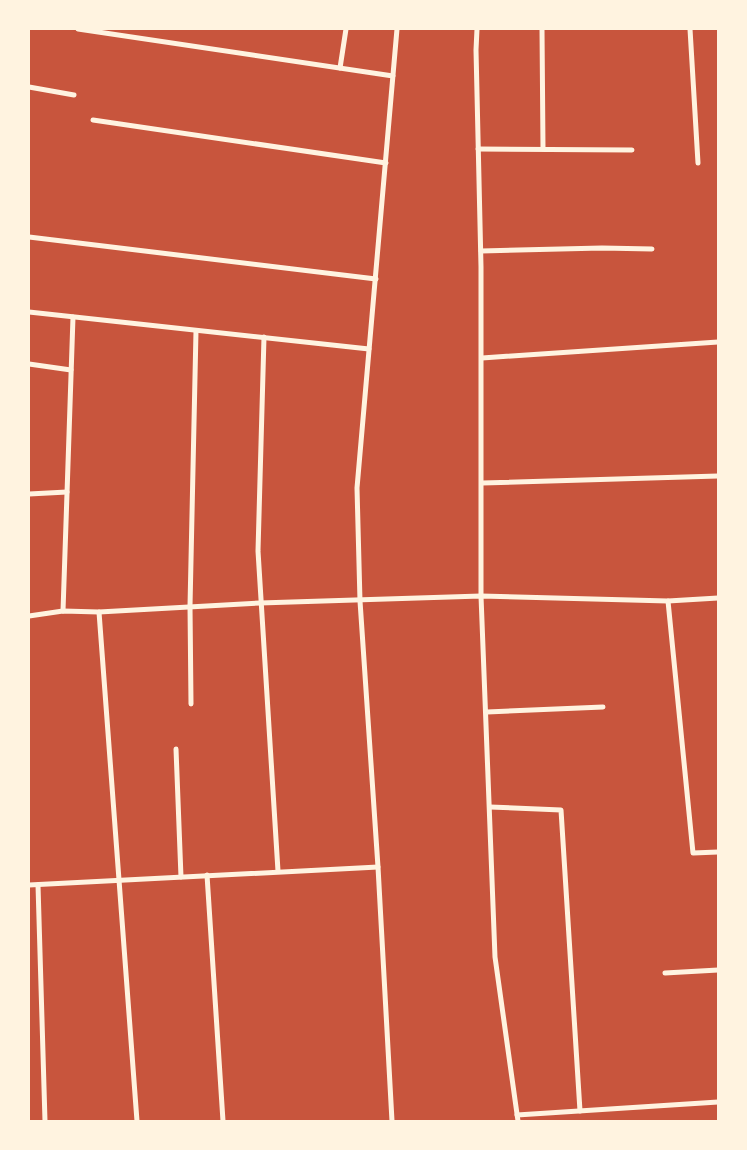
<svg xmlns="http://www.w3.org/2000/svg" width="747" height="1150" font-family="Arial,sans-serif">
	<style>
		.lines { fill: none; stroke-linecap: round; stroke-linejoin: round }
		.minor { stroke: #fff3e0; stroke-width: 5 }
	</style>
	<rect width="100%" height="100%" fill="#c8553d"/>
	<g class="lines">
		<g class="minor">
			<polyline points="78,29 393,76"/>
			<polyline points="477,29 476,50 481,267 481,596 495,957 518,1121"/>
			<polyline points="542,29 543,149"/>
			<polyline points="690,29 698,163"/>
			<polyline points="340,68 346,29"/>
			<polyline points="29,87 74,95"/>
			<polyline points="93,120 386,163"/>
			<polyline points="478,149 632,150"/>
			<polyline points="29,237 376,279"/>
			<polyline points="481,251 602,248 652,249"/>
			<polyline points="29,312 369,349"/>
			<polyline points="264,337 258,551 278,871"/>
			<polyline points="482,358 718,342"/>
			<polyline points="29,364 71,370"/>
			<polyline points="482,483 718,476"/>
			<polyline points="29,494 67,492"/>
			<polyline points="668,601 693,853 718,852"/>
			<polyline points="63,611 73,317"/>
			<polyline points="99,612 137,1121"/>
			<polyline points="29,616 63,611 99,612 260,603 481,596 668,601 718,598"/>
			<polyline points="191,704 190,606 196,331"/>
			<polyline points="487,712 603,707"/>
			<polyline points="176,749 181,877"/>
			<polyline points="490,807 561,810 580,1111"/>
			<polyline points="207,875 223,1121"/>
			<polyline points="29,885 378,867"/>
			<polyline points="38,885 45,1121"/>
			<polyline points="665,973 718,970"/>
			<polyline points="517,1115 718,1102"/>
			<polyline points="392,1121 378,867 360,601 357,488 397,29"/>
		</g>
	</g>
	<rect width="747" height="1150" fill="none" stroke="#fff3e0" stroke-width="60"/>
</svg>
